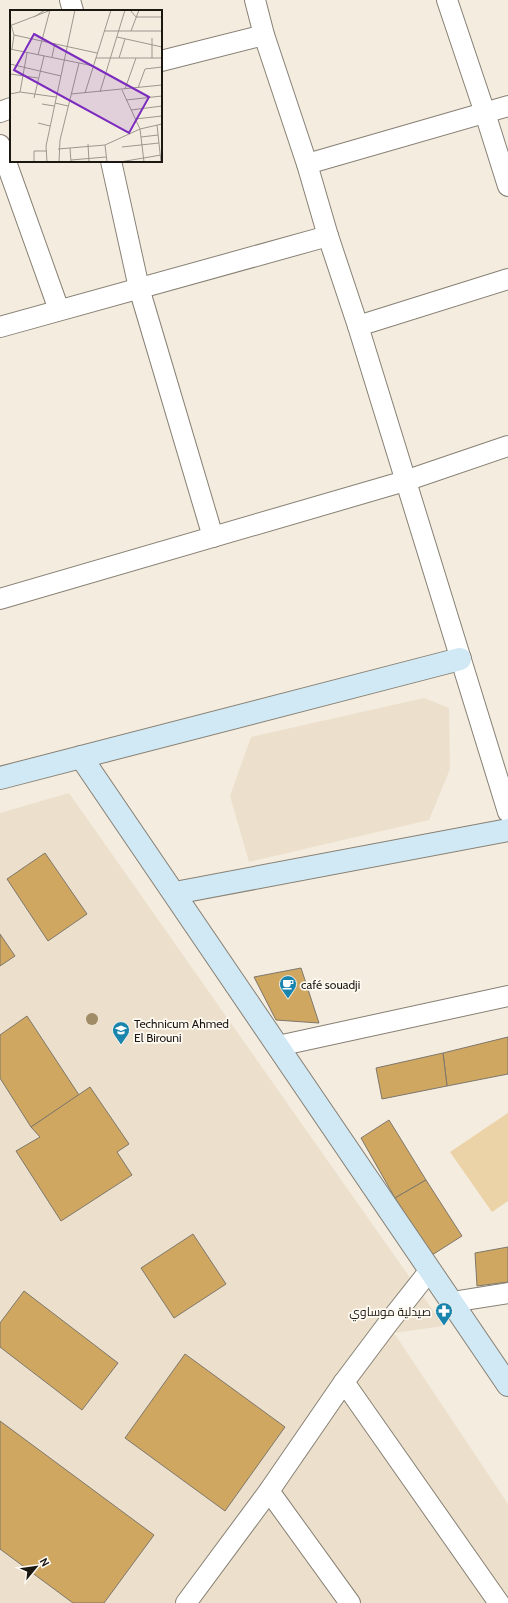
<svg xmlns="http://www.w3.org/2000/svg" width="508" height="1603" font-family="Cabin,Cairo,sans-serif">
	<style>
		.built { fill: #ece0cc }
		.green { fill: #ebd2a7 }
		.building { fill: #cfa761; stroke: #7e776b }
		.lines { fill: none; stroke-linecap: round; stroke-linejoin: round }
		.street-casing { stroke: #878074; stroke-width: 22 }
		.secondary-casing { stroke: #878074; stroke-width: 24 }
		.street { stroke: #fff; stroke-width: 20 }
		.secondary { stroke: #d1e9f4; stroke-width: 22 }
		.tree { fill: #a08d67 }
		.labels { text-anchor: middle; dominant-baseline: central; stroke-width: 3.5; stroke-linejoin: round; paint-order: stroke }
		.poi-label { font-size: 12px; fill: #1b1814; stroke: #fffaf2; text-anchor: start }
		.inset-road { fill: none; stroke: #9d978e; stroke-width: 1 }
		.view { fill: #7b2cbf; fill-opacity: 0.15; stroke: #7b2cbf; stroke-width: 2 }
		.inset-edge { fill: none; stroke: #1b1814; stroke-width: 2 }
	</style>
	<rect width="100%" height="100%" fill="#f4ecdf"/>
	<g class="built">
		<polygon points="424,698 449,708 450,769 429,820 249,862 230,796 251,737"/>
		<polygon points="69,793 444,1326 394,1333 508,1504 508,1603 0,1603 0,813"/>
	</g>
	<polygon class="green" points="508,1113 508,1201 492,1212 450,1152"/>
	<g class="building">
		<polygon points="45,853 87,914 48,941 7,879"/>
		<polygon points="0,934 15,956 0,966"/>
		<polygon points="301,968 319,1023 276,1020 254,977"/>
		<polygon points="27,1016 79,1095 31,1127 0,1078 0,1035"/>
		<polygon points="508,1037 508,1074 447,1086 443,1053"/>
		<polygon points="443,1053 447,1086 382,1099 376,1068"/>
		<polygon points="90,1087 129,1144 117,1152 132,1175 61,1221 16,1151 40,1137 31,1127"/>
		<polygon points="389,1120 426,1180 395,1198 361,1138"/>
		<polygon points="426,1180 462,1236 432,1255 395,1198"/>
		<polygon points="193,1234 226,1284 174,1318 141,1268"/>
		<polygon points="508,1247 508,1282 477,1286 475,1253"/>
		<polygon points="24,1291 118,1363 82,1410 0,1347 0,1323"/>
		<polygon points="185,1354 285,1427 225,1511 125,1438"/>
		<polygon points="0,1421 154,1535 104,1603 73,1603 0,1549"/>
	</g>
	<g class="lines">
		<g class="street-casing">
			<g id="street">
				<polyline points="70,0 73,11"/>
				<polyline points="255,0 264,35 307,164 328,236 358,326 508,812"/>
				<polyline points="447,0 485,113 508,186"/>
				<polyline points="161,61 264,35"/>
				<polyline points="0,112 11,108"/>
				<polyline points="0,145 59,310"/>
				<polyline points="111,161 139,288 213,537"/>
				<polyline points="307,164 508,106"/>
				<polyline points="358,326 508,279"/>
				<polyline points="0,327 328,236"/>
				<polyline points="0,599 405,481 508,446"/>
				<polyline points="278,1046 508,996"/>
				<polyline points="452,1302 508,1293"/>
				<polyline points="344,1382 499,1603"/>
				<polyline points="269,1491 350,1603"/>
				<polyline points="186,1603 269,1491 344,1382 389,1322 430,1270"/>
			</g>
		</g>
		<g class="secondary-casing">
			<g id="secondary">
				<polyline points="81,757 508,1385"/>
				<polyline points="0,778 460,659"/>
				<polyline points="175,893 508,830"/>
			</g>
		</g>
		<use href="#street" class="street"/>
		<use href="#secondary" class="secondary"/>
	</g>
	<circle class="tree" cx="92" cy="1019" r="6"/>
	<defs>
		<g id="cafe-pin" transform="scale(0.9)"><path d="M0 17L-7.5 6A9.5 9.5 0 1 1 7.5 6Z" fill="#1985ad" stroke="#fffaf2"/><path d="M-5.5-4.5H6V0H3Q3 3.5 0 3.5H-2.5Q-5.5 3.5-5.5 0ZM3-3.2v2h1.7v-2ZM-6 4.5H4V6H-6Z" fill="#fff"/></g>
		<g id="school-pin" transform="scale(0.9)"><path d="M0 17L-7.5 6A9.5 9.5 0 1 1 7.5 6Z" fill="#1985ad" stroke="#fffaf2"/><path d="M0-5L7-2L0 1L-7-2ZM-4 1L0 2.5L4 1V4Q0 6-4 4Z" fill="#fff"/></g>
		<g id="pharmacy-pin" transform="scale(0.9)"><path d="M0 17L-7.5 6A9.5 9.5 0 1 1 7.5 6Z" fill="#1985ad" stroke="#fffaf2"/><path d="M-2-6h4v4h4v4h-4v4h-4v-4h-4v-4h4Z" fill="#fff"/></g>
	</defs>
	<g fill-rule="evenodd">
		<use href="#cafe-pin" x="288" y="984"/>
		<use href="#school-pin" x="121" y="1030"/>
		<use href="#pharmacy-pin" x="444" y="1311"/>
	</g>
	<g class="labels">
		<g class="poi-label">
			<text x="301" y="984">café souadji</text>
			<text x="134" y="1023">Technicum Ahmed<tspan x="134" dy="14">El Birouni</tspan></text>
			<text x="431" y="1311" text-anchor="end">صيدلية موساوي</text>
		</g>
	</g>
	<g transform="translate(10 10)">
		<rect width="152" height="152" fill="#f4ecdf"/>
		<path class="inset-road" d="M120,0L126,7H152M24,7L35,0M0,11L4,25L87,43M2,15L41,0M94,21H152M121,21L129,0M107,27L152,37M0,39L84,56M2,39L4,25M28,45L40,0M42,47L45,33M86,48H152M109,48L115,29M142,48V28M0,54L51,66M0,64L28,68M128,78L135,59L152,57M115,79L126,48M112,80L130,119L134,152M10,82L17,43M90,82L115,0M75,83L101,0M0,84L10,82L46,87M61,84L152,75M24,88L34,46M116,90L152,86M45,93L58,96M32,94L44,96M121,100L152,96M125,109L152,106M28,113L40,116M147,115L151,152M131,127L148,125M78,134L79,152M95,135L97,152M112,137L149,133M60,138L61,152M48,139L95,135L130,119L152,114M61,150L96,147M24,152V141H37M37,152L36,136L65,0M49,152L50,130L69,53M110,152L151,145"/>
		<path class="view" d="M24,24L139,87L119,123L4,60Z"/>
		<rect width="152" height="152" class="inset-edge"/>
	</g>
	<g transform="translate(36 1567) rotate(61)" stroke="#fffaf2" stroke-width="3" paint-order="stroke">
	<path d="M0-3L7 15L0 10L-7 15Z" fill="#1b1814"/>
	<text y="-6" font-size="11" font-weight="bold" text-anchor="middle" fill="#1b1814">N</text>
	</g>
</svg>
